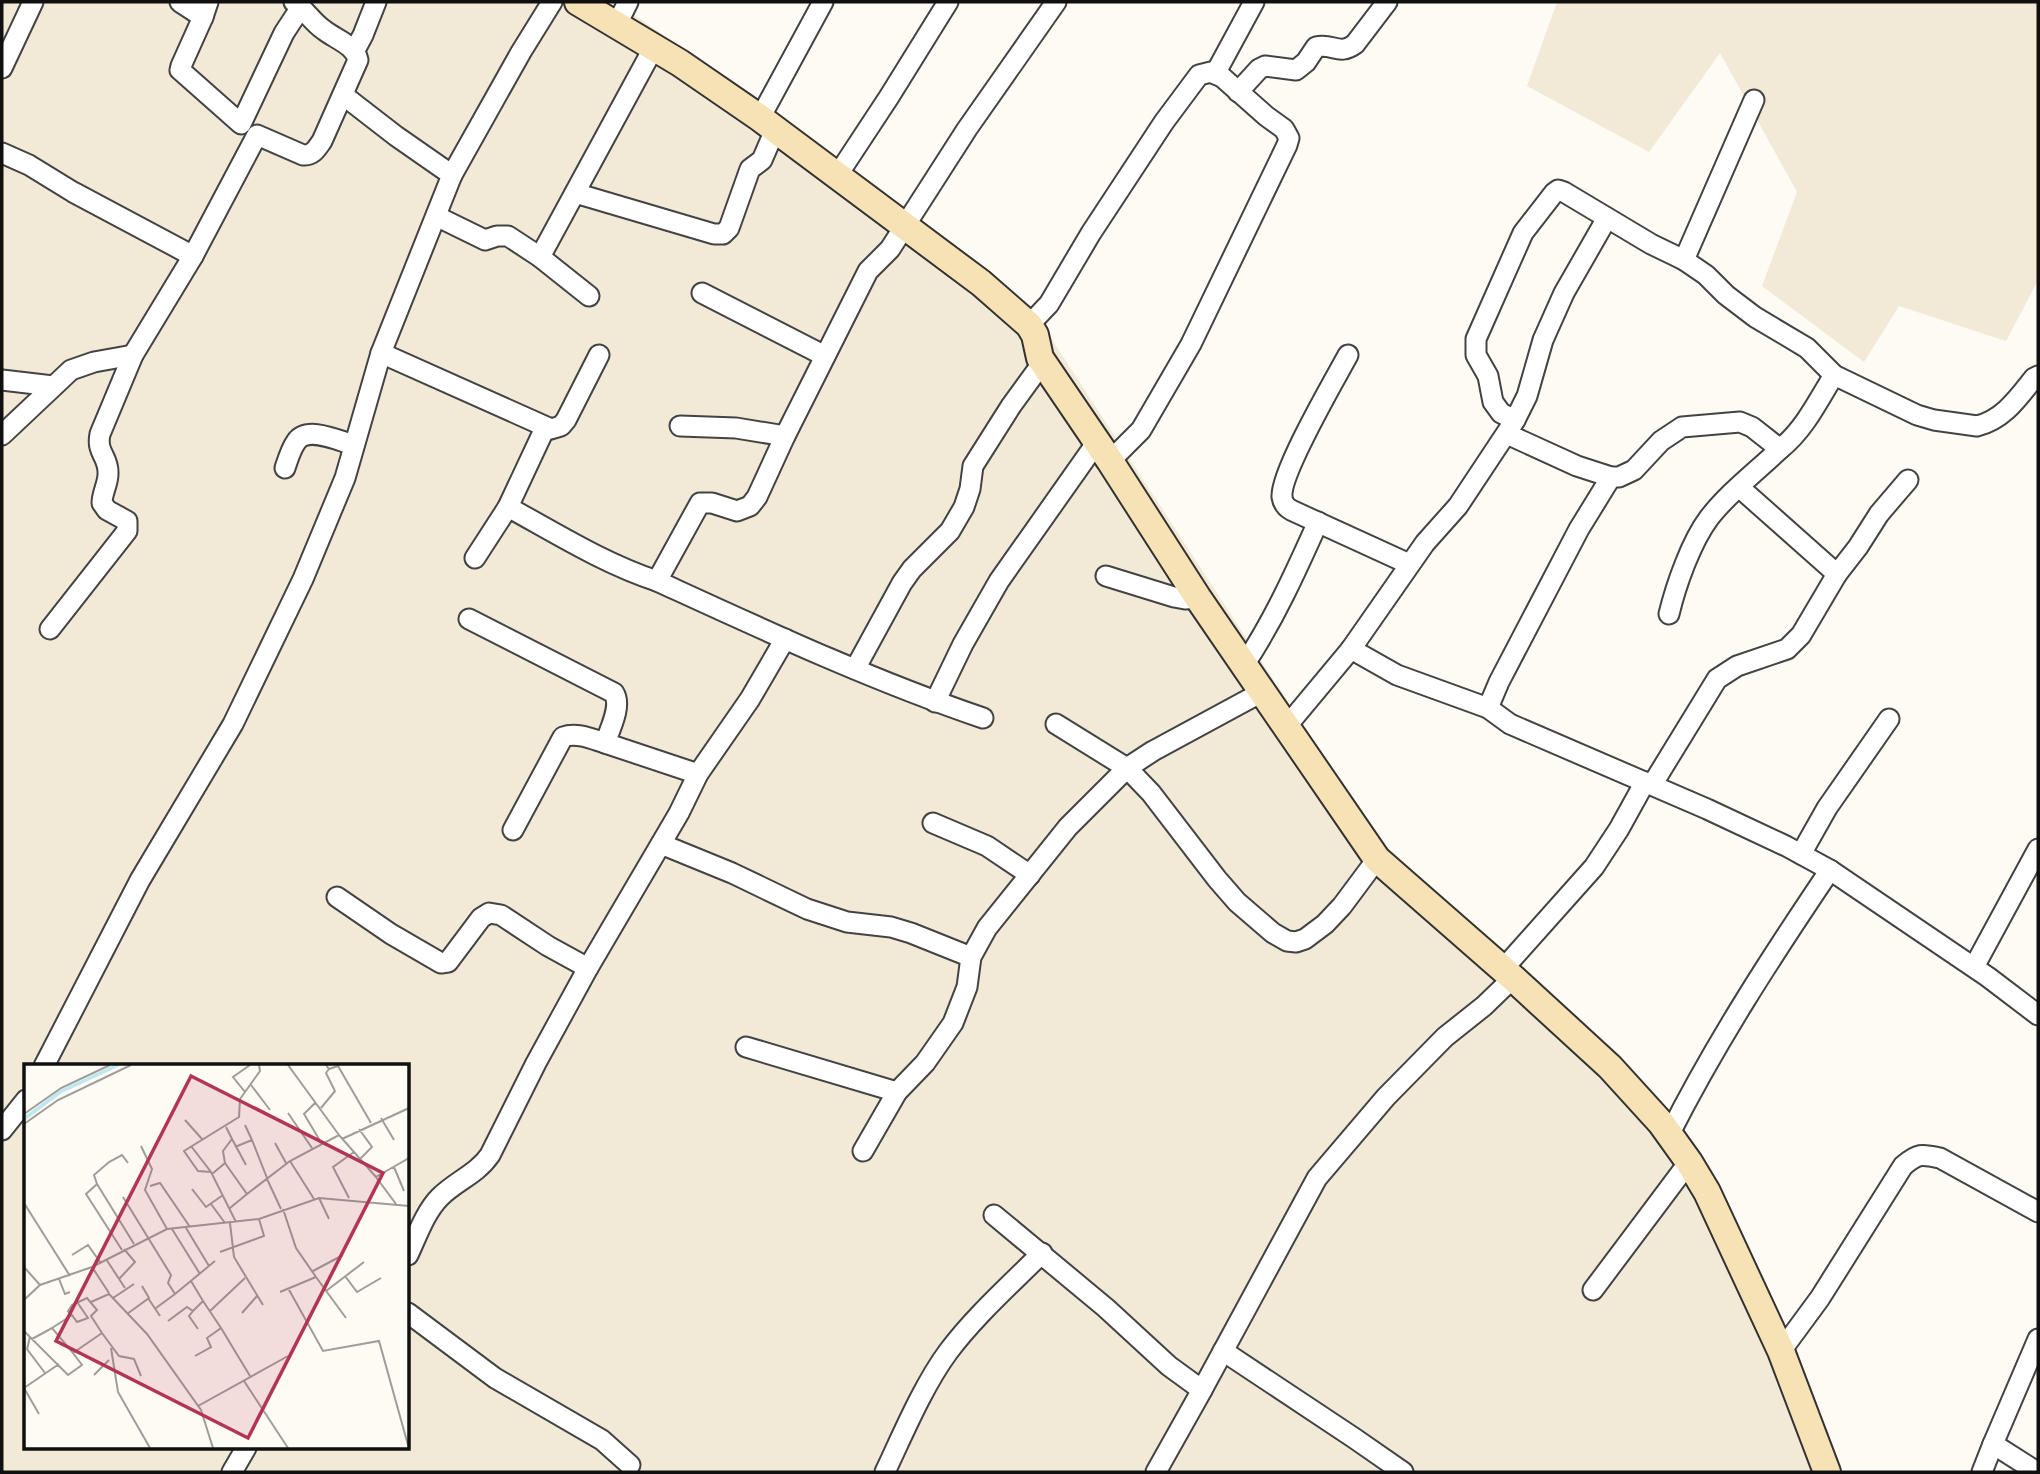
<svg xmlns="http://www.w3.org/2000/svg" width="2040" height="1474" font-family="Spectral,serif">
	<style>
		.farmland { fill: #f2ead6; fill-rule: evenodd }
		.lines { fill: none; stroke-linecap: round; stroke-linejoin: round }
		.street-casing { stroke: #434343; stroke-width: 23 }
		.secondary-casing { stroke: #323232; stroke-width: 30 }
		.street { stroke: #fff; stroke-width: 19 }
		.secondary { stroke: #f7e2b6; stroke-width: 26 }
		.inset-river { fill: none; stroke: #bee8f0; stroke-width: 3.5 }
		.inset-road { fill: none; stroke: #9f9c99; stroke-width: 2 }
		.view { fill: #b33556; fill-opacity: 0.15; stroke: #b33556; stroke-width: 3.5 }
		.inset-edge { fill: none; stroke: #101010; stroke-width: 3.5 }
	</style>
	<rect width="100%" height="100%" fill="#fefaf4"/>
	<g class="farmland">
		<path d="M2,2H616L690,54L1043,326L1391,860L1694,1150L1830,1472H2ZM26,1066H408V1448H26Z"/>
		<polygon points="1557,2 2038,2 2038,280 2006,341 1899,306 1864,362 1762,286 1797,192 1720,53 1649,152 1527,86"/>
	</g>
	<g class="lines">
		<g class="street-casing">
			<g id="street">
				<polyline points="180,2 203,17 208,2"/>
				<polyline points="203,17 181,66 180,70 241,124 284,33 301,7"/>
				<polyline points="617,24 628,2"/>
				<polyline points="355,50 363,35 376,2"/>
				<polyline points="2,68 33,2"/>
				<polyline points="1215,74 1254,2"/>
				<path d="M1238,92L1259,69L1265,66L1296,70L1306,62L1316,47C1333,43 1339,56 1355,44L1387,2"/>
				<polyline points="760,118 823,2"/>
				<path d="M2,153L29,165L73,192L193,256L133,355L100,434C96,454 109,456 108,474C108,484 102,493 102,503L107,510L127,521V531L50,629"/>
				<polyline points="452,175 521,52 552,2"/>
				<polyline points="837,176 889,97 948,2"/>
				<polyline points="575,193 714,234 723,234 729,228 750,169 762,160 775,130"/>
				<polyline points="436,216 485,240 497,236 508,236 540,257 589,296"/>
				<path d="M193,256L257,135L303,155C313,156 317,148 322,141L358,60C355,45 335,39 324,30C312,22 305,9 294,2"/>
				<polyline points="540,257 654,47"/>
				<polyline points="1684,260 1754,100"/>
				<polyline points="702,293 825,356"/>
				<polyline points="1029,325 1049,304 1091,233 1164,122 1199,75 1211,72 1222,77 1266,116 1284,129 1289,138 1287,145 1191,344 1141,430 1110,461"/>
				<polyline points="381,353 551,429 561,426 566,420 599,355"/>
				<path d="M1348,355C1334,381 1280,473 1282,497C1283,504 1286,507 1291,510L1409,564"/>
				<polyline points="2,380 53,386"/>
				<path d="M1515,420L1501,413L1493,402L1488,376L1476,355V339L1523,233L1554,193L1558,190L1564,192L1651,244L1684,260L1706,275L1726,295L1755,317L1807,348L1834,375L1917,415L1934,420L1977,426C2003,420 2018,398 2034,378L2038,376"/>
				<polyline points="680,426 736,428 785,436"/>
				<path d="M1507,434L1577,466L1611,477H1619L1634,470L1661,441L1682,427L1740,422L1752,427L1780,449C1804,430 1818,401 1834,375"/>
				<polyline points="2,435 71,370 94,362 133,355"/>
				<path d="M285,468C288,459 291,449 296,442C307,425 339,441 354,445"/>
				<polyline points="1611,477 1579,529 1499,682 1488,708 1510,724 1707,809 1786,846 1830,870 1988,977 2038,1015"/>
				<polyline points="1739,487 1837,574 1858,547 1879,514 1908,480"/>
				<path d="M508,507C557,534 605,564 657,581"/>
				<polyline points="475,558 508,507 545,428"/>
				<polyline points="1106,576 1174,597 1185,599 1198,598"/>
				<path d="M1669,614C1676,585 1691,542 1709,518C1729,492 1757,471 1780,449"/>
				<polyline points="1351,649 1397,675 1488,708"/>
				<path d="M1244,665C1274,620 1296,571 1318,522"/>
				<polyline points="855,669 902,583 912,569 950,531 964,507 970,489 973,466 1011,406 1043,362"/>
				<polyline points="935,702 963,644 999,581 1097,442"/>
				<path d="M983,718C871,680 764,630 657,581L700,503H712L737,511L750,506L757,497L785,436L868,271L890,249L967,129L1056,2"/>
				<polyline points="1056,724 1127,768 1151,793 1217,879 1237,902 1273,933 1287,941 1296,942 1305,939 1325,924 1342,906 1377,859"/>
				<polyline points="1286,727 1351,649 1425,543 1458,506 1515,420 1527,396 1543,340 1564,293 1607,218"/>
				<polyline points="698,774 750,699 785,639"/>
				<polyline points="1652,785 1717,679 1737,666 1787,649 1801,635 1837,574"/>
				<polyline points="933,823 987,846 1030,875"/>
				<path d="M513,830L563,737C577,732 592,739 605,743"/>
				<polyline points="661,844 732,873 807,909 847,922 891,927 911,933 971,957"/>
				<polyline points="1801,854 1827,808 1889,719"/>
				<path d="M337,897L391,934L441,963L448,962L481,918L489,913L501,915L548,946L588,968L679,813L698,774L605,743C610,729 622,706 614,693L469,619"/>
				<polyline points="1974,967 2038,849"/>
				<polyline points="1503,969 1594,867 1619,829 1645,782"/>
				<polyline points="746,1047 897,1092"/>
				<polyline points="44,1066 140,880 233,724 303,579 345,478 381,353 452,175 396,136 343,95"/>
				<polyline points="2,1130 26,1100"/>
				<path d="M1669,1135C1716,1042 1772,956 1830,870"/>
				<polyline points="863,1151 897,1092 925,1063 953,1023 967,987 971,957 987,928 1068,827 1127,768 1153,751 1262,692"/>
				<polyline points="994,1215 1106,1308 1169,1366 1202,1390 1317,1178 1386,1097 1445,1037 1484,1006 1513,978"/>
				<path d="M408,1255C417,1236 425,1212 440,1197C456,1181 477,1174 490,1155L536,1063L588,968"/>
				<polyline points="1593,1290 1689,1162"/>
				<polyline points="408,1313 495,1378 602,1440 630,1465"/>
				<polyline points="1223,1351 1354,1438 1403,1472"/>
				<path d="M1781,1351L1820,1298L1903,1166C1918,1153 1922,1154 1940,1158L2038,1212"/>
				<polyline points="1993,1444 2038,1339"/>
				<polyline points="232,1472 246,1448"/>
				<path d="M885,1472C903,1434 923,1386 948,1352C975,1316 1010,1285 1042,1253"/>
				<polyline points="1156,1472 1202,1390"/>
				<polyline points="1982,1472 1993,1444 2037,1472"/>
			</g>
		</g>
		<g class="secondary-casing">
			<polyline id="secondary" points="578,2 680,63 760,118 981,283 1029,325 1035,335 1040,358 1110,461 1198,598 1377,859 1513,978 1610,1067 1661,1123 1689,1162 1707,1192 1781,1351 1827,1472"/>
		</g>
		<use href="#street" class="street"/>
		<use href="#secondary" class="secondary"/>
	</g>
	<g transform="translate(24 1064)">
		<rect width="385" height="385" fill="#fefaf4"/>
		<path class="inset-river" d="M0,55L36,28L94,1"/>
		<path class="inset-road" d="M264,1L315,71M302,1L305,5L314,2L347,59M227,21L246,46M221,28L209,13L226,1M292,38L280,50L298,80M297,44L311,27L302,9L305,5M264,49L288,84M0,50L37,24L86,1M357,54L370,76M161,56L178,75M0,60L34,36L107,1M335,65L348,83L336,95M208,75L222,101M318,75L385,44M228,76L243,114M251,79L262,99M117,82L128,105L121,126L143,165M167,82L187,108L212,158M211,83L228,76L221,61M266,97L290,135M201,99L223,130L266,97L315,71L352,113M370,103L380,127M187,108L174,107L160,87L215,53L216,35L236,7L235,1M188,110L201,99L199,87L208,75L202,63M243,115L257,145M73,120L70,111L85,98L98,91L104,99M126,122L136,119L166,163M168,125L182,143L199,131M99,133L147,211L144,219L151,230L191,197M295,134L305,155M325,134L309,103L330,88M0,139L46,212M187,140L201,159M372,140L352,113L385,94M206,144L223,130M206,159L210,193L239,241M162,164L185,202M148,165L176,210M98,186L62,130L73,120L110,180M196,188L240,172L235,155M48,191L64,181L76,198M82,195L101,224M0,203L16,221M68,203L85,229M289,207L319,191M321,212L333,228L357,214M292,213L322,254M35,215L41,230L46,228M95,215L111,198L100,185M167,217L179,237M264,224L299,287L355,277L384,381M302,227L340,198M256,228L292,213L272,184L259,145M89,234L110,220M124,234L136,252M0,236L16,221L68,203L143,165L235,155L295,134L385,142M67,238L85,230L123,270L177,346L189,384M132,244L151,230M169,247L165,252L174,265M186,247L221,214M218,249L233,232M103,250L125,234L118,222M48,251L53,258L64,254L53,238M144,257L163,243L169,247L179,237L197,264L183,274L187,283L171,292M28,264L48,251L44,247L48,241L63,234L73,246L67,252L78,269M197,264L226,312M0,267L44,311L58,301L49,289M6,273L3,285L21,309M8,275L28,264L49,289L78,269L95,292L110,295L117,312M87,284L94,328L126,384M70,311L85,296M220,317L264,384M0,324L35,300M0,324L15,350M174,342L264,292"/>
		<path class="view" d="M167,12L359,109L224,374L32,277Z"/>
		<rect width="385" height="385" class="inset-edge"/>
	</g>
	<rect width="2040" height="1474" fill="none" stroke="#101010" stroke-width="7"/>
</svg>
